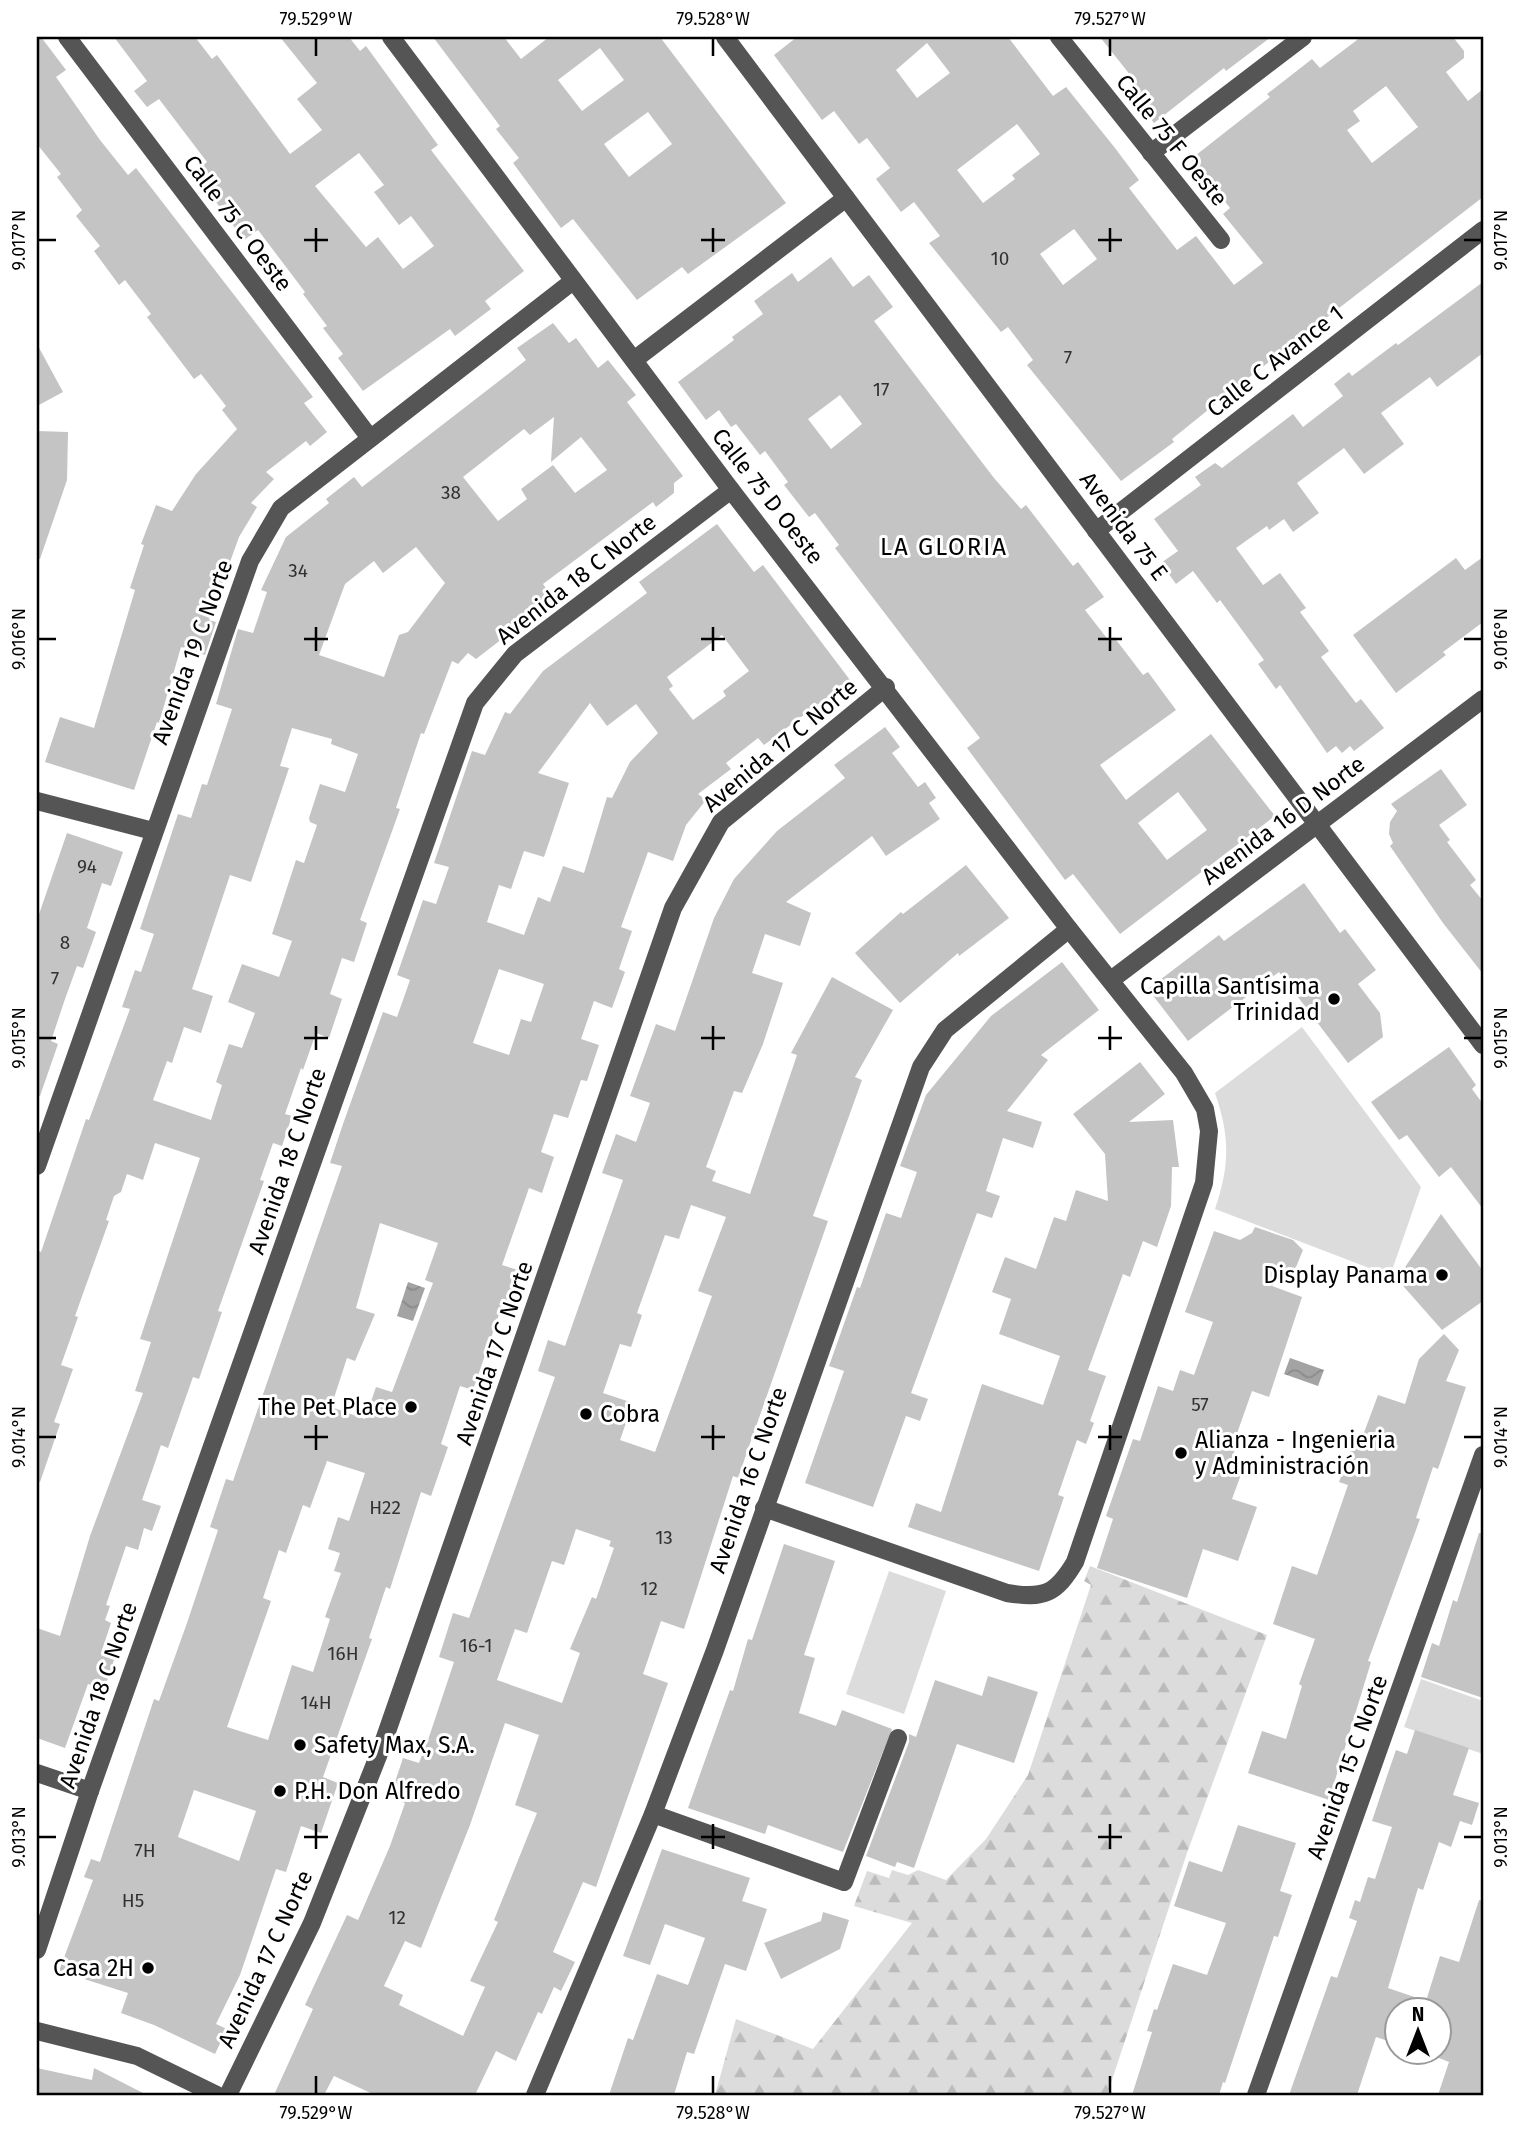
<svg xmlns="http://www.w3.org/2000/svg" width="1520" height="2132" font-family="'Fira Sans',sans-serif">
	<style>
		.grass { fill: #dcdcdc }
		.forest { fill: url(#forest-firs) }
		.water { fill: url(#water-waves) }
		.building { fill: #c4c4c4; fill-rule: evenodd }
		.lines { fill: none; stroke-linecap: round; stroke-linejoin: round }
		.minor { stroke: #555; stroke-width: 18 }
		.ticks { fill: none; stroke: #000; stroke-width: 2.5 }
		.poi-dot { fill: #000; stroke: #fff; stroke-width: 2.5 }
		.labels { text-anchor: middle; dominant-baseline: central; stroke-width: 6; stroke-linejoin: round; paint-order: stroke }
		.number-label { font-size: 19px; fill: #313131 }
		.street-label { font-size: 23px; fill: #000; stroke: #fff }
		.poi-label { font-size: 23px; fill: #000; stroke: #fff; text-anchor: end }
		.neighbourhood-label { font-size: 24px; letter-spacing: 2px; fill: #000; stroke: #fff }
		.neatline { fill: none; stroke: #000; stroke-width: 2.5 }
		.ticks-label { font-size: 18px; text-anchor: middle; fill: #000 }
	</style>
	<defs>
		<pattern id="forest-firs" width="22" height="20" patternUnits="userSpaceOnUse" patternTransform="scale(1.75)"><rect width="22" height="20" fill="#dcdcdc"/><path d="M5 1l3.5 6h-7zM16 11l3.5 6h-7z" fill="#bbb"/></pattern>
		<pattern id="water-waves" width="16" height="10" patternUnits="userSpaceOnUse" patternTransform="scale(1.75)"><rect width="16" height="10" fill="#a3a3a3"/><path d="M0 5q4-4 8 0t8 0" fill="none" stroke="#8b8b8b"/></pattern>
	</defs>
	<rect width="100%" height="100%" fill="#fff"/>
	<g class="grass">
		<path d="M1302,1027L1421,1187L1390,1276L1215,1209C1230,1164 1230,1137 1215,1093Z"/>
		<polygon points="889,1571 946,1591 904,1714 846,1694"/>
		<polygon points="1421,1679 1483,1701 1483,1754 1404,1727"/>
	</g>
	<polygon class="forest" points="1090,1566 1267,1635 1187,1853 1107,2095 715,2095 736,2019 813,2049 912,1923 854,1906 867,1871 889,1878 892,1870 908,1875 918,1870 946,1880 986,1839 1028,1775 1091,1585 1084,1581"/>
	<g class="water">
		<polygon points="408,1282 425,1288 413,1321 397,1316"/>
		<polygon points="1290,1358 1324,1370 1318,1386 1284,1374"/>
	</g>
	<g class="building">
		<polygon points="37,37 41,37 66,70 56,77 100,140 128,175 136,168 313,397 304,403 327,432 310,446 306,441 266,472 274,479 251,503 257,507 239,537 209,620 216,622 205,655 181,647 159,723 157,722 134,790 45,762 60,717 94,728 135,590 130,588 144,545 141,544 156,505 172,511 196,474 237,429 222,410 226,406 201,374 194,379 147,317 151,314 125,280 119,285 94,251 100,246 76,216 82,210 57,177 61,174 37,144"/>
		<path d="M114,37H195L212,59L217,55L290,154L322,130L297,99L317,83L280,37H349L360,51L366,46L438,145L431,150L524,271L485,301L491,309L455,336L450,329L363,391L338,358L343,354L323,328L327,326L303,294L305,292L258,230L244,240L194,172L207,162L159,99L147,107L134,91L147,81ZM359,153L384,185L374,192L399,225L411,216L434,246L403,269L378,237L366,247L315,186Z"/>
		<path d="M433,37H504L521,59L549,37H660L786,203L688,274L682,267L637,300L573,219L561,228L513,163L519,158L496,129L500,126ZM600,48L624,80L582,111L558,80ZM648,112L672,144L629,177L604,144Z"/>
		<path d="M797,37H1008L1053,96L1066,87L1115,148L1139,180L1129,188L1177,250L1196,236L1234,285L1263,263L1223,214L1230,208L1191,159L1270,97L1267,94L1312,59L1320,68L1361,37H1453L1464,51V58L1446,72L1468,101L1483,89V197L1234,389L1172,439L1174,442L1121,481L1027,365L1033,360L1008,327L1001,332L929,243L940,236L914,202L901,212L876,179L890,168L867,138L859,144L834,111L822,120L774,55ZM927,43L950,73L917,98L896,70ZM1386,86L1418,127L1372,163L1347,130L1360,121L1353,111ZM1017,124L1040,154L1012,175L1015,179L983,203L957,170ZM1074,229L1097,259L1063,285L1040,254Z"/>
		<polygon points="1100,37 1271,37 1226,71 1224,68 1154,123 1132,95 1137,91 1128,79 1131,76"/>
		<path d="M831,257L853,287L869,275L893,307L874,321L994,478L1021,509L1026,505L1073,566L1078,562L1104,597L1085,610L1109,641L1114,637L1143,675L1148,672L1176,710L1100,765L1126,800L1211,734L1275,816L1120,934L1073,874L1065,880L967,748L980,738L835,548L839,545L815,513L809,517L784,485L788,482L765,451L760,455L736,424L731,427L719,410L706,420L678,382L734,340L732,337L763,314L754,301L792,273L798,282ZM840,395L862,424L831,449L808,419ZM1178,792L1207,830L1167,860L1138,823Z"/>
		<polygon points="1483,282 1483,353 1437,387 1430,377 1381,413 1404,444 1364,474 1344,448 1297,483 1319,513 1293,532 1284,519 1269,530 1267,526 1236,548 1263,585 1280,573 1306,608 1300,612 1329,651 1321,657 1356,703 1361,699 1384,728 1354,751 1350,746 1342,753 1336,746 1327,753 1280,685 1276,689 1258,664 1264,660 1220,600 1217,603 1193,571 1176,584 1161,563 1178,551 1154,519 1201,485 1195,477 1215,463 1222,468 1293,414 1303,427 1343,396 1334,384 1349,372 1352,376 1396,343 1398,345"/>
		<path d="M553,323L569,343L576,338L598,368L608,360L636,395L627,402L683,476L674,483V493L656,507L653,502L543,584L554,599L476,659L468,653L458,664L452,661L424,734L421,733L396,808L400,809L360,920L367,923L354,962L342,958L330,994L342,999L329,1038L316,1033L303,1070L301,1068L285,1114L292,1116L282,1146L273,1143L260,1180L264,1181L218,1311L222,1312L199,1379L193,1377L168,1448L161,1445L142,1500L161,1506L152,1531L144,1528L138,1550L126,1546L106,1605L110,1606L105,1620L111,1623L102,1650L116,1654L104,1690L88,1684L65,1748L37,1738V1628L60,1636L90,1536L143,1393L135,1391L151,1342L140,1339L200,1158L155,1143L143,1180L127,1174L121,1192L114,1196L106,1220L109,1221L75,1316L78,1317L61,1365L73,1369L54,1422L60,1424L40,1482H37V1250L41,1252L86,1119L89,1120L130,1009L122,1007L135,970L141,972L154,934L140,929L178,814L191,818L202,784L207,785L232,709L216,704L238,629L253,633L267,592L261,590L286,537L329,503L326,499L354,477L362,487L526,360L517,348ZM554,417L551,462L581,437L607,470L575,493L553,465L521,489L527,499L498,521L463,477L524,429L530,435ZM416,547L445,583L408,632L399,635L384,677L319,655L345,584L374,561L383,573ZM292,728L332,739L331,744L358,754L345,792L320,784L309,818L310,822L317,825L304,863L296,860L272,934L292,941L279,977L242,964L228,1002L255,1013L242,1048L229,1044L216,1082L222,1085L211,1120L153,1100L167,1061L172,1063L184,1027L201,1033L213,996L192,989L230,875L251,882L289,768L280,766Z"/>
		<polygon points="37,344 63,392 37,406"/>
		<polygon points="37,431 68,432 67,480 40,559 37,558"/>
		<path d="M717,524L754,572L763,565L850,680L764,745L758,738L726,763L731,769L698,794L706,800L686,825L673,861L648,852L621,927L632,931L619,969L625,972L612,1008L594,1001L581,1039L599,1045L587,1081L581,1080L568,1118L554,1114L541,1152L554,1157L542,1193L529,1188L502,1265L521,1271L507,1308L502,1306L473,1390L460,1386L441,1444L448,1447L431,1496L421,1492L390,1589L386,1587L369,1638L372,1639L323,1777L338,1783L321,1833L301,1826L286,1872L276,1869L240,1975L216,2024L227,2029L215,2054L154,2025L121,2013L128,1993L59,1971L93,1880L84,1877L91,1859L100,1862L154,1699L159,1701L187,1623L218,1530L210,1527L226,1479L233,1481L342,1166L330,1163L343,1124L383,1012L397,1017L410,980L397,975L423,900L436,904L449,867L434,863L472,751L485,755L505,712L510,714L543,671L647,593L639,582ZM722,635L749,671L723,691L726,696L693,720L669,689L673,686L667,677ZM590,703L607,726L636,704L658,733L630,762L612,798L607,797L584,873L563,866L550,902L538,897L524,935L487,922L499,885L511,889L524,851L544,857L569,783L538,773ZM499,969L544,984L531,1022L521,1019L509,1055L473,1043ZM380,1223L438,1243L425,1280L433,1283L392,1392L376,1387L365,1419L331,1407L347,1358L355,1361L375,1314L356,1308ZM327,1461L365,1473L349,1521L338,1517L328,1549L340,1553L334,1571L341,1573L325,1617L330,1619L313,1672L292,1665L268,1740L227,1727L271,1601L263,1598L279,1550L286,1553L303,1505L310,1508ZM194,1790L256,1811L239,1861L178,1837Z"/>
		<polygon points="1483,557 1483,622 1443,652 1446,655 1396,693 1353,635 1456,558 1465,570"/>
		<path d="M885,727L900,747L892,753L918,787L925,782L936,798L929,803L940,819L886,856L872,836L786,902L811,913L800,946L765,934L752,973L783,983L763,1044L742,1093L734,1091L706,1167L716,1171L712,1181L750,1194L797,1055L791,1053L832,977L893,1010L855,1077L862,1080L813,1216L828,1221L738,1478L733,1476L684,1629L661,1621L643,1674L668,1683L596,1887L583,1882L553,1952L575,1962L561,1991L554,1987L542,2014L538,2012L516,2061L496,2051L475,2095H375L334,2076L324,2095H274L313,2009L305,2005L347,1915L358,1920L390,1846L405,1803L390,1797L403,1758L419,1763L429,1737L454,1662L439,1657L453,1613L469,1618L555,1377L538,1371L548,1340L565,1346L623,1180L602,1173L616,1134L636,1142L650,1103L630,1096L656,1024L675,1031L714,918L734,879L777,831L845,778L834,765ZM691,1205L726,1217L698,1291L712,1296L655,1452L620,1440L633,1403L603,1393L620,1344L631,1347L642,1315L637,1313L665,1235L679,1239ZM576,1529L611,1541L609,1546L614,1548L596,1599L592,1597L570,1649L580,1653L562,1703L497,1680L515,1629L527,1633L552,1561L564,1565ZM505,1723L539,1735L515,1805L537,1813L494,1920L498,1922L470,1981L485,1987L463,2036L399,2005L403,1995L384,1986L405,1941L421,1948L470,1825Z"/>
		<polygon points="1441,769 1467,805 1439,825 1450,840 1447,842 1476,880 1470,885 1483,901 1483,974 1443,923 1390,846 1393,843 1389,834 1390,822 1397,811 1391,804"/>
		<polygon points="67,833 123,852 111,886 102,883 87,928 96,932 83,968 77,966 65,999 51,1041 58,1044 40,1096 37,1096 37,920"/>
		<polygon points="966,865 1009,918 959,956 958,953 900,1003 855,953 901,912 903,914"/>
		<polygon points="1304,883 1340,933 1345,929 1376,970 1358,984 1380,1013 1383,1037 1348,1063 1279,972 1188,1041 1148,989 1219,935 1224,941"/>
		<polygon points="1062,962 1099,1010 1041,1055 1048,1060 1007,1111 1042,1122 1033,1148 1003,1138 986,1191 1000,1196 992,1218 977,1213 911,1393 928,1399 920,1421 906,1416 873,1507 805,1483 844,1371 829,1366 857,1287 860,1288 886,1213 901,1218 917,1172 900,1166 926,1095 991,1016"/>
		<polygon points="1449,1047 1476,1085 1472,1089 1483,1104 1483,1209 1451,1167 1439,1177 1407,1135 1399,1140 1371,1102"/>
		<polygon points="1140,1062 1165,1094 1129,1122 1173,1120 1179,1167 1172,1167 1171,1206 1157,1247 1143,1241 1130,1277 1123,1274 1088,1370 1106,1376 1090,1421 1094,1423 1086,1444 1077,1440 1058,1495 1064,1497 1039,1571 908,1527 916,1503 941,1512 982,1384 1043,1405 1060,1356 999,1334 1011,1299 992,1292 1005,1257 1036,1269 1054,1217 1066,1221 1076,1190 1108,1201 1105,1154 1073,1114"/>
		<polygon points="1441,1214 1483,1271 1483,1301 1442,1330 1397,1279"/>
		<polygon points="1255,1227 1293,1240 1303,1250 1296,1267 1272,1286 1302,1297 1269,1397 1252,1391 1234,1442 1237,1443 1229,1468 1242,1472 1232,1499 1257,1507 1238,1561 1203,1549 1187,1598 1097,1568 1113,1519 1106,1516 1133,1439 1140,1441 1158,1386 1173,1391 1180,1370 1194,1375 1213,1322 1185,1312 1214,1231 1240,1240 1252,1233"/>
		<polygon points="1444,1334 1459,1350 1446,1381 1466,1387 1438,1469 1433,1467 1416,1518 1420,1519 1368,1661 1371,1662 1329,1800 1248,1773 1262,1731 1286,1739 1302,1686 1299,1684 1315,1639 1273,1624 1292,1566 1317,1575 1348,1485 1339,1482 1353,1444 1359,1446 1378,1395 1405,1404 1419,1359"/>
		<polygon points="1479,1533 1483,1533 1483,1698 1421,1677 1432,1643 1439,1646 1453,1600 1457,1602"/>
		<polygon points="784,1544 835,1561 804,1655 815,1658 799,1713 836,1726 842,1710 892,1729 843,1852 768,1825 765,1834 688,1808 730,1690 733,1691 748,1639 752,1640"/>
		<polygon points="988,1676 1038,1692 1014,1763 957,1744 914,1868 897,1862 895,1867 866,1856 909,1742 909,1734 916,1737 935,1680 982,1696"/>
		<polygon points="1415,1730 1469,1748 1453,1795 1479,1803 1472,1825 1460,1821 1451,1847 1439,1842 1423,1890 1418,1888 1388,1988 1426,2001 1440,1956 1459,1962 1479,1900 1483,1901 1483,2095 1438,2095 1449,2062 1439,2058 1439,2010 1397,2010 1388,2041 1376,2037 1357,2095 1289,2095 1331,1976 1337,1978 1357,1921 1349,1918 1355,1900 1360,1902 1368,1877 1375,1879 1392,1827 1372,1821 1388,1773 1396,1750 1407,1754"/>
		<polygon points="1238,1825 1296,1843 1280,1891 1292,1895 1278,1937 1274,1936 1225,2083 1223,2082 1219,2095 1132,2095 1152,2032 1147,2031 1154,2009 1157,2010 1173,1964 1207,1975 1226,1923 1174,1906 1189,1861 1222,1872"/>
		<polygon points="662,1849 750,1878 742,1901 767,1909 746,1971 725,1964 694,2054 687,2052 674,2095 609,2095 628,2038 633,2040 657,1974 688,1985 705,1938 665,1924 650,1965 623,1956"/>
		<polygon points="823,1912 849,1920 840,1949 781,1979 764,1943 821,1921"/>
		<polygon points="37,2068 92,2080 94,2068 147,2095 37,2095"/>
	</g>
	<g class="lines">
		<g class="minor">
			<polyline points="67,37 370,438"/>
			<path d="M391,37L731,490L1069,929L1184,1073L1205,1109L1209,1131L1204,1183L1075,1562C1056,1594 1044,1599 1007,1593L764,1508"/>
			<polyline points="725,37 1483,1045"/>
			<polyline points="1059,37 1221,240"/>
			<polyline points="1151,153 1303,37"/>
			<polyline points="634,360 846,198"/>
			<polyline points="1096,531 1483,230"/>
			<polyline points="37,801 153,831"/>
			<polyline points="1111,980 1483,699"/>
			<polyline points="37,1166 250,561 281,508 573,281"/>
			<polyline points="37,1773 90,1791"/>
			<polyline points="653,1814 844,1882 898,1738"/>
			<polyline points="37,1950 90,1791 475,703 515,654 731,490"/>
			<polyline points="37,2031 137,2056 217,2095"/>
			<polyline points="228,2095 312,1923 382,1746 673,908 721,822 886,687"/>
			<polyline points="535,2095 653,1814 715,1650 921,1067 945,1030 1069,929"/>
			<polyline points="1256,2095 1483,1455"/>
		</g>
	</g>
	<path class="ticks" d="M316,38V56M713,38V56M1110,38V56M316,228V252M713,228V252M1110,228V252M38,240H56M304,240H328M701,240H725M1098,240H1122M1464,240H1482M316,627V651M713,627V651M1110,627V651M38,639H56M304,639H328M701,639H725M1098,639H1122M1464,639H1482M316,1026V1050M713,1026V1050M1110,1026V1050M38,1038H56M304,1038H328M701,1038H725M1098,1038H1122M1464,1038H1482M316,1425V1450M713,1425V1450M1110,1425V1450M38,1437H56M304,1437H328M701,1437H725M1098,1437H1122M1464,1437H1482M316,1824V1849M713,1824V1849M1110,1824V1849M38,1837H56M304,1837H328M701,1837H725M1098,1837H1122M1464,1837H1482M316,2076V2094M713,2076V2094M1110,2076V2094"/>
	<g class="poi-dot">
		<circle cx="1334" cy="999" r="7"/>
		<circle cx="1442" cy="1275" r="7"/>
		<circle cx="411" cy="1407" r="7"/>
		<circle cx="586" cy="1414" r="7"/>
		<circle cx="1181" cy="1453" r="7"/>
		<circle cx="300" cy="1745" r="7"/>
		<circle cx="280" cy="1791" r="7"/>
		<circle cx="148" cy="1968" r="7"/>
	</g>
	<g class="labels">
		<g class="number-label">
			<text x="1000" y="258">10</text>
			<text x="1068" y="357">7</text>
			<text x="881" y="389">17</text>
			<text x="451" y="492">38</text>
			<text x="298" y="570">34</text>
			<text x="87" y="866">94</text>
			<text x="65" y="942">8</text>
			<text x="55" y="978">7</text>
			<text x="1200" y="1404">57</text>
			<text x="385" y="1507">H22</text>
			<text x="664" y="1537">13</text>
			<text x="649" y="1588">12</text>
			<text x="476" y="1645">16-1</text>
			<text x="343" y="1653">16H</text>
			<text x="316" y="1702">14H</text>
			<text x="145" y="1850">7H</text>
			<text x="133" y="1900">H5</text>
			<text x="397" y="1917">12</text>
		</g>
		<g class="street-label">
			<text transform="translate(1172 140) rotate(51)">Calle 75 F Oeste</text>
			<text transform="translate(238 223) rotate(53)">Calle 75 C Oeste</text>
			<text transform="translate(1275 361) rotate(-38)">Calle C Avance 1</text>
			<text transform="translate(768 496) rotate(52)">Calle 75 D Oeste</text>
			<text transform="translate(1124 526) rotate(53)">Avenida 75 E</text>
			<text transform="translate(576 579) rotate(-38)">Avenida 18 C Norte</text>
			<text transform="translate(192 652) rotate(-70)">Avenida 19 C Norte</text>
			<text transform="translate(780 745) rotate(-40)">Avenida 17 C Norte</text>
			<text transform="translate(1283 820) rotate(-37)">Avenida 16 D Norte</text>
			<text transform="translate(287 1161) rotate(-71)">Avenida 18 C Norte</text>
			<text transform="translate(494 1353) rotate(-71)">Avenida 17 C Norte</text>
			<text transform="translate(748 1480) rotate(-71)">Avenida 16 C Norte</text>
			<text transform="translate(98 1695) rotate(-71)">Avenida 18 C Norte</text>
			<text transform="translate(1347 1767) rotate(-70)">Avenida 15 C Norte</text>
			<text transform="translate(265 1959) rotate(-65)">Avenida 17 C Norte</text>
		</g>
		<g class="poi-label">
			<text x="1320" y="986">Capilla Santísima<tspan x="1320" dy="26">Trinidad</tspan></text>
			<text x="1428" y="1275">Display Panama</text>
			<text x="397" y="1407">The Pet Place</text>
			<text x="600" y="1414" text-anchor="start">Cobra</text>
			<text x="1195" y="1440" text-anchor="start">Alianza - Ingenieria<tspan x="1195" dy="26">y Administración</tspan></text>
			<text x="314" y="1745" text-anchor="start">Safety Max, S.A.</text>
			<text x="294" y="1791" text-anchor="start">P.H. Don Alfredo</text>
			<text x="134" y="1968">Casa 2H</text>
		</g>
		<g class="neighbourhood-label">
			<text x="944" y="547">LA GLORIA</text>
		</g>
	</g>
	<rect width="1520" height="2132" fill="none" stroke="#ffffff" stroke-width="77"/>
	<g transform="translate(1418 2031)"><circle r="33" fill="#ffffff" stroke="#999999" stroke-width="2"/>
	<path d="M0-5L12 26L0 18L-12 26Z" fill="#000000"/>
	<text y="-10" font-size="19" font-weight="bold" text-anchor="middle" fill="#000000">N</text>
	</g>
	<rect x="38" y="38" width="1444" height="2056" class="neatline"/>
	<g class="ticks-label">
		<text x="316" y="25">79.529°W</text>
		<text x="713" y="25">79.528°W</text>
		<text x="1110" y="25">79.527°W</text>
		<text transform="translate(19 240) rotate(-90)" y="6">9.017°N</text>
		<text transform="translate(1501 240) rotate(-90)" y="6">9.017°N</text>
		<text transform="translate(19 639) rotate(-90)" y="6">9.016°N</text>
		<text transform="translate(1501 639) rotate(-90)" y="6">9.016°N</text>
		<text transform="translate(19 1038) rotate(-90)" y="6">9.015°N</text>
		<text transform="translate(1501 1038) rotate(-90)" y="6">9.015°N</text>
		<text transform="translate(19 1437) rotate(-90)" y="6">9.014°N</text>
		<text transform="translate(1501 1437) rotate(-90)" y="6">9.014°N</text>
		<text transform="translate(19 1837) rotate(-90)" y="6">9.013°N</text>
		<text transform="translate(1501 1837) rotate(-90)" y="6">9.013°N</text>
		<text x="316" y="2119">79.529°W</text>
		<text x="713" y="2119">79.528°W</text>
		<text x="1110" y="2119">79.527°W</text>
	</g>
</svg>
